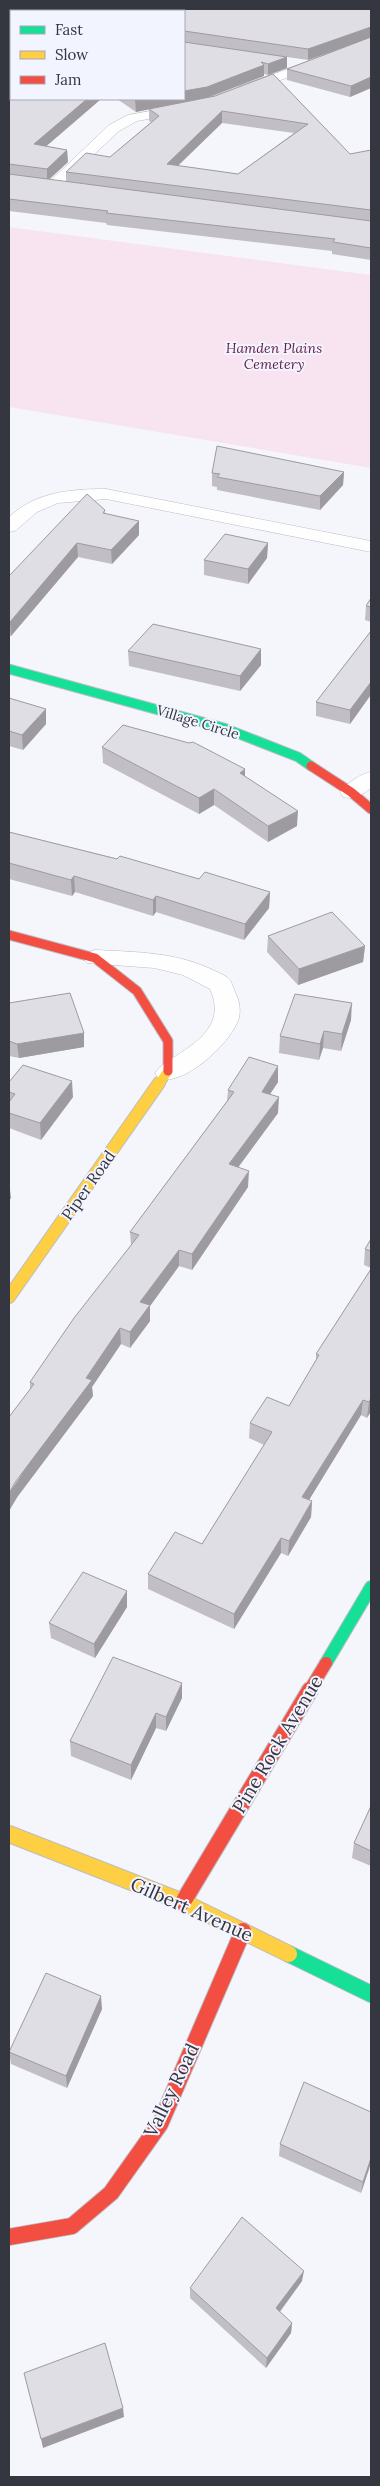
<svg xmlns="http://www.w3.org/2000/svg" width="380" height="2486" font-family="Lora,serif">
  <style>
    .green { fill: #f8e4f1 }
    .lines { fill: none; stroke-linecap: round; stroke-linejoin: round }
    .street-casing { stroke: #bbbdc4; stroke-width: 1 }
    .fast-far2-casing { stroke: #bbbdc4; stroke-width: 11 }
    .fast-far1-casing { stroke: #bbbdc4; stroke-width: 14 }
    .fast-casing { stroke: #bbbdc4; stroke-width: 18 }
    .slow-far2-casing { stroke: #bbbdc4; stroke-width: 11 }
    .slow-far1-casing { stroke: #bbbdc4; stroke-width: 14 }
    .slow-casing { stroke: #bbbdc4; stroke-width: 18 }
    .jam-far2-casing { stroke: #bbbdc4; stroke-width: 11 }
    .jam-far1-casing { stroke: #bbbdc4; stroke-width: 14 }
    .jam-casing { stroke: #bbbdc4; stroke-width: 18 }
    .street { fill: #fefeff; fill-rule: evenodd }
    .fast-far2 { stroke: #16e098; stroke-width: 9 }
    .fast-far1 { stroke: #16e098; stroke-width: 12 }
    .fast { stroke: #16e098; stroke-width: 16 }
    .slow-far2 { stroke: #ffcf43; stroke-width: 9 }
    .slow-far1 { stroke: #ffcf43; stroke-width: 12 }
    .slow { stroke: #ffcf43; stroke-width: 16 }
    .jam-far2 { stroke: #f24e42; stroke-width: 9 }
    .jam-far1 { stroke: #f24e42; stroke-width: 12 }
    .jam { stroke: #f24e42; stroke-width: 16 }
    .wall { fill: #c1bfc5; fill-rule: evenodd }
    .shaded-wall { fill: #9d9ba0 }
    .building { fill: #e0dee5; stroke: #9d9ba0; fill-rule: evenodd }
    .labels { text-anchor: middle; stroke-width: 4; stroke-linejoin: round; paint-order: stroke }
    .far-park-label { font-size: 14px; font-style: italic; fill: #641d48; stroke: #f2f4ff }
    .far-street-label { font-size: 14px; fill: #343640; stroke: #f2f4ff }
    .street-label { font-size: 16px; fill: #343640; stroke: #f2f4ff }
    .near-street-label { font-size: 19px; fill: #343640; stroke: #f2f4ff }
  </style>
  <rect width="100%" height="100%" fill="#f5f6fc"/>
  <polygon class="green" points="9,227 371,275 371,468 9,407"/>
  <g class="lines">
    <g class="street-casing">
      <g id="street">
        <polygon points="371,39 371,46 246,93 242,94 236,90 238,87"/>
        <polygon points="184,105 190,109 188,112 137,121 119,131 56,190 51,191 44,187 109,125 128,115"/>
        <path d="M106,489L371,541V552L106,499L58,503L37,512L15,531L9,532V517C36,492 70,489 106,489Z"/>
        <path d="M371,772V788C362,795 355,800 343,797L340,792C347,783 360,774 371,772Z"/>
        <path d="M95,950C136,952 177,952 215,971C219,973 225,975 228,978C232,981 233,988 235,992C239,1000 241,1008 239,1018C232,1042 185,1086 159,1079L155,1073C160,1065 168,1061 176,1056C202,1039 225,1022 210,989L183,975L154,968L87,963L83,958L87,953Z"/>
      </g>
    </g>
    <g class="fast-far2-casing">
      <polyline id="fast-far2" points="9,669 224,728 298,757 311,766"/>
    </g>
    <g class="fast-far1-casing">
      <polyline id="fast-far1" points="326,1663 371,1587"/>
    </g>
    <g class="fast-casing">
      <polyline id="fast" points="289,1954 371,1994"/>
    </g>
    <g class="slow-far2-casing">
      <polyline id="slow-far2" points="159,1084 168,1071"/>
    </g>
    <g class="slow-far1-casing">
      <polyline id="slow-far1" points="9,1297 159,1083"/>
    </g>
    <g class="slow-casing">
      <polyline id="slow" points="9,1834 183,1902 289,1954"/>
    </g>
    <g class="jam-far2-casing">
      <g id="jam-far2">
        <polyline points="311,766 351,792 371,809"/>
        <polyline points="9,935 95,958 137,991 168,1041 168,1071"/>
      </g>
    </g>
    <g class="jam-far1-casing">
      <polyline id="jam-far1" points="309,1691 326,1663"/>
    </g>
    <g class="jam-casing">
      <g id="jam">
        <polyline points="183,1902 310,1690"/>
        <polyline points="9,2237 72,2226 111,2193 160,2124 243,1931"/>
      </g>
    </g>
    <use href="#street" class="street"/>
    <use href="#fast-far2" class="fast-far2"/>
    <use href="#fast-far1" class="fast-far1"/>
    <use href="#fast" class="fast"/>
    <use href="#slow-far2" class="slow-far2"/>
    <use href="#slow-far1" class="slow-far1"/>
    <use href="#slow" class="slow"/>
    <use href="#jam-far2" class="jam-far2"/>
    <use href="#jam-far1" class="jam-far1"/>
    <use href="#jam" class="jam"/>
  </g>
  <g class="wall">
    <path d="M9,9H371V88L350,97L287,80V69L353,44L308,60L287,57V68L268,75L264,74V76L208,98L215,96L273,74L350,154L371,150V260L332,254V251L107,225L106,223L9,211ZM11,11H184V99H117L136,112L149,109V121L151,122L110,157L66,172V182L49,180L68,162L67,150L46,146L101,99H11ZM222,123L294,133L238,174L178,166Z"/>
    <polygon points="344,472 343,485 320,510 217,490 217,487 212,486 212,473"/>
    <polygon points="105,510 105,514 139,521 139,535 112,564 78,557 11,636 9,636 9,576"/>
    <polygon points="268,543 267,558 248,584 204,575 204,560"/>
    <polygon points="371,598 371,622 365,620 366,606"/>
    <polygon points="371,631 371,696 370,696 350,724 316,716 316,702"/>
    <polygon points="261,649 261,665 240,691 129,666 128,651"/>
    <polygon points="9,698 46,724 23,750 9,746"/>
    <polygon points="102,747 245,776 297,826 268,842 214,805 199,814 103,763"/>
    <polygon points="9,832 199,879 270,892 269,908 244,940 156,912 153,916 75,892 72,896 9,879"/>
    <polygon points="268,936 365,946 363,962 298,985 267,952"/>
    <polygon points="9,1003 84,1033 84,1047 19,1058 9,1056"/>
    <polygon points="351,1020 341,1051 323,1048 319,1060 279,1053 280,1036"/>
    <polygon points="9,1082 73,1097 41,1140 9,1128"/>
    <polygon points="278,1082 270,1094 278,1113 238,1167 248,1187 192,1270 179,1266 150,1306 150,1321 130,1348 121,1344 92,1387 93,1396 18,1496 30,1388 30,1382 131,1245 130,1232 227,1101 228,1090"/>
    <polygon points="371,1239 371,1268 364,1265 365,1249"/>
    <polygon points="371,1269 371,1411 367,1418 361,1415 309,1500 312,1501 311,1517 288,1556 281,1553 234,1629 148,1589 148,1574 202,1544 264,1445 249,1438 250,1423 289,1406 316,1360 316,1354"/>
    <polygon points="127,1607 95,1658 51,1638 49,1623"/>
    <polygon points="182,1698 166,1731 156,1728 131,1780 71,1756 70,1741"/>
    <polygon points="371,1806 371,1866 352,1858 354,1843"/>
    <polygon points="102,2009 67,2088 11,2064 9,2052"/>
    <polygon points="371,2112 371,2163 361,2193 279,2156 280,2144"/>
    <polygon points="302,2281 280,2312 292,2323 291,2333 266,2368 190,2298 190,2288"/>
  </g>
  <g class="shaded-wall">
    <polygon points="9,9 10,9 11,18 9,19"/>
    <polygon points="371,27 371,38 308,60 308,49"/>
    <polygon points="287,57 287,68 268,75 268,64"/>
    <polygon points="264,65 264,76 206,98 136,112 135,100 143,99 184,99 184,91"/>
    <polygon points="371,77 371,88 350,97 351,86"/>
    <polygon points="87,99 101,99 35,156 34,144"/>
    <polygon points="222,111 222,123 167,176 167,164"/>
    <polygon points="67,150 68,162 47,181 47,169"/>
    <polygon points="344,472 343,485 320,510 320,496"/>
    <polygon points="139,521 139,535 112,564 111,550"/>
    <polygon points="77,543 78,557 11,636 10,622"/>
    <polygon points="268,543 267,558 248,584 248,569"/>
    <polygon points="261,649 261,665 240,691 240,676"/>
    <polygon points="371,682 370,696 350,724 350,710"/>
    <polygon points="46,709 46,724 23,750 22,735"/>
    <polygon points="245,769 245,785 240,773"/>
    <polygon points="214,789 214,805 199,814 199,798"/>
    <polygon points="298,811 297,826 268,842 268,826"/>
    <polygon points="74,876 75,892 72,896 71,880"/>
    <polygon points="270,892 269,908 244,940 245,924"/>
    <polygon points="156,896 156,912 153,916 153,900"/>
    <polygon points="365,946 363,962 298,985 299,969"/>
    <polygon points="352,1003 351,1020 341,1051 342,1034"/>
    <polygon points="324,1031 323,1048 319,1060 320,1044"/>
    <polygon points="84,1033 84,1047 19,1058 17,1044"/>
    <polygon points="278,1066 278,1082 261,1108 262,1092"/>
    <polygon points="72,1081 73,1097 41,1140 40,1123"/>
    <polygon points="279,1097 278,1113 229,1180 229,1164"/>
    <polygon points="249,1171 248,1187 192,1270 192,1254"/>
    <polygon points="9,1182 11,1198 9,1201"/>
    <polygon points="179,1250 179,1266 150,1306 150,1321 130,1348 130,1332 140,1302"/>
    <polygon points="120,1328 121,1344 92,1387 93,1396 18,1496 9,1511 9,1493"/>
    <polygon points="371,1398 371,1411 367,1418 369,1402"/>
    <polygon points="363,1400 361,1415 301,1513 302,1497"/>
    <polygon points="312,1501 311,1517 288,1556 289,1541"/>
    <polygon points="281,1538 281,1553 234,1629 234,1614"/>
    <polygon points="127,1591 127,1607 95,1658 94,1644"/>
    <polygon points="182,1683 182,1698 166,1731 166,1717"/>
    <polygon points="156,1713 156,1728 131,1780 131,1765"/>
    <polygon points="101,1996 102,2009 67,2088 66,2076"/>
    <polygon points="371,2158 371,2163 361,2193 363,2182"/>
    <polygon points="304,2271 302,2281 275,2318 276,2308"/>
    <polygon points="292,2323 291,2333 266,2368 267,2358"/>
    <polygon points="123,2408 124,2417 43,2448 41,2439"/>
  </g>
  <g class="building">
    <polygon points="11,9 371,9 371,27 308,49 184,31 184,11 11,12"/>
    <polygon points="9,17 11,17 11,99 87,99 34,144 67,150 47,169 9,164"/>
    <polygon points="371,37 371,77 351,86 287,69"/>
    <polygon points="184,42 287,57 268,64 261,62 264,65 207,87 184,91"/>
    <path d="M273,74L350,154L371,150V210L66,172L86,153L110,157L159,116L149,109L215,96ZM222,111L308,124L238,174L167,164Z"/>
    <polygon points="9,174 371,221 371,248 333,242 335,239 106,213 108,211 9,199"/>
    <polygon points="217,446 344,472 320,496 217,477 220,474 212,473"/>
    <polygon points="87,494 105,510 103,513 139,521 111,550 77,543 10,622 9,622 9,576"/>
    <polygon points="225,534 268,543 248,569 204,560"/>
    <polygon points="371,598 371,607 366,606"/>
    <polygon points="153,624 261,649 240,676 128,651"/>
    <polygon points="371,631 371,682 350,710 316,702"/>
    <polygon points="9,698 46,709 22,735 9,731"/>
    <polygon points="123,725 189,743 193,742 245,769 240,773 298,811 268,826 214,789 199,798 102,747"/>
    <polygon points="9,832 117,859 120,856 199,879 205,872 270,892 245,924 156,896 153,900 74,876 71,880 9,863"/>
    <polygon points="332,912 365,946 299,969 268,936"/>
    <polygon points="70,993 84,1033 17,1044 9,1041 9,1003"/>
    <polygon points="295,994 352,1003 342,1034 324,1031 320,1044 280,1036"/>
    <polygon points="249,1057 278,1066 262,1092 279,1097 229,1164 249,1171 192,1254 179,1250 140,1302 150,1305 130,1332 120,1328 86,1378 92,1380 16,1481 9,1493 9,1417 34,1384 30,1382 74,1318 139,1235 130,1232 234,1092 228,1090"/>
    <polygon points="23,1065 72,1081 40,1123 9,1113 9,1102 15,1094 9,1092 9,1082"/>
    <polygon points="371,1239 371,1251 365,1249"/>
    <polygon points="371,1269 371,1398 369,1402 363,1400 302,1497 312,1501 289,1541 281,1538 234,1614 148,1574 175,1532 202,1544 272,1432 250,1423 267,1397 289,1406 319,1355 316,1354"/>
    <polygon points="83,1572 127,1591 94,1644 49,1623"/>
    <polygon points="113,1657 182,1683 166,1717 156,1713 131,1765 70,1741"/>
    <polygon points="371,1806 371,1851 354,1843"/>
    <polygon points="46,1973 101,1996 66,2076 9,2052"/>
    <polygon points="304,2082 371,2112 371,2158 363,2182 280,2144"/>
    <polygon points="242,2217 304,2271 276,2308 292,2323 267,2358 190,2288"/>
    <polygon points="105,2343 123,2408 41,2439 24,2373"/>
  </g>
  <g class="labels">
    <g class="far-park-label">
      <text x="274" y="353">Hamden Plains<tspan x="274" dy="16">Cemetery</tspan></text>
    </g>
    <g class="far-street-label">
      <text transform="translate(198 722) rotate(17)" y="5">Village Circle</text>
    </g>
    <g class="street-label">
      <text transform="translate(88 1185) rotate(-55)" y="6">Piper Road</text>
    </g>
    <g class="near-street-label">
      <text transform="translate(277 1744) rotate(-59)" y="7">Pine Rock Avenue</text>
      <text transform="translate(192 1909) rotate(24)" y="7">Gilbert Avenue</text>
      <text transform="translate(171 2090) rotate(-64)" y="7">Valley Road</text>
    </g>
  </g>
  <rect width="380" height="2486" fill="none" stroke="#343640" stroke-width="20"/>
  <rect x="10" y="10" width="175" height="90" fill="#f2f4ff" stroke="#a6a8b3"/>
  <rect x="20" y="26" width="25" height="8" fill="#16e098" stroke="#a6a8b3"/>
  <text x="55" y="35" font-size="15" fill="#343640">Fast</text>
  <rect x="20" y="51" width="25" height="8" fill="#ffcf43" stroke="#a6a8b3"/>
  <text x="55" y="60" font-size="15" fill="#343640">Slow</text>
  <rect x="20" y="76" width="25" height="8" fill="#f24e42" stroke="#a6a8b3"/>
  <text x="55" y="85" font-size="15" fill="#343640">Jam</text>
</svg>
